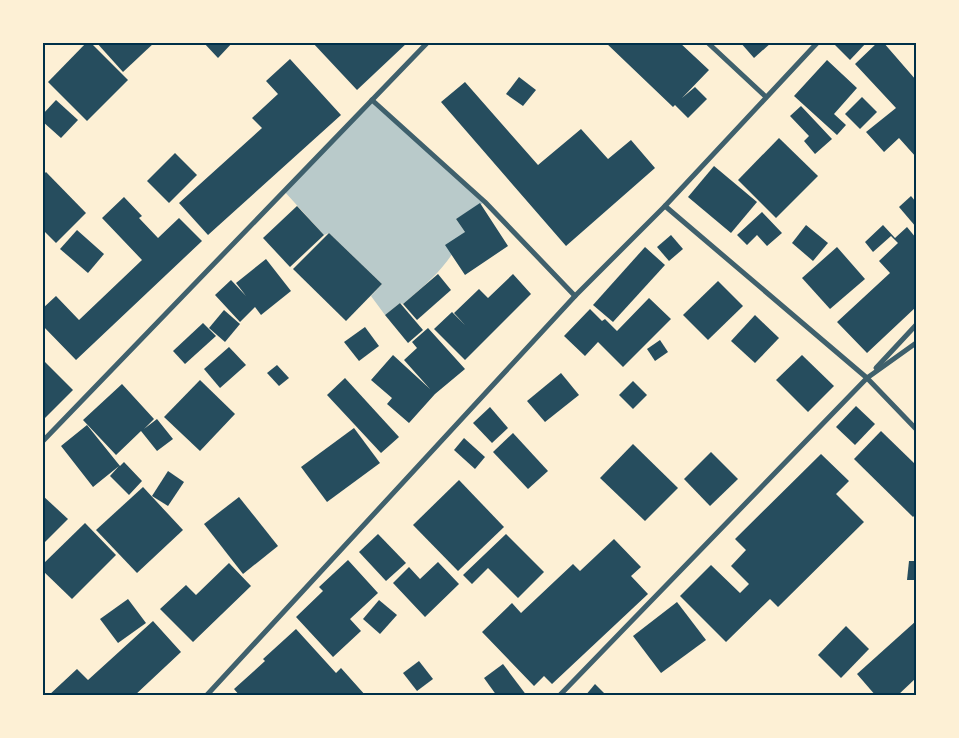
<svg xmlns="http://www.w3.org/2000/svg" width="959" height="738" font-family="Cabin,sans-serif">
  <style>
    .green { fill: #b9caca }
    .building { fill: #264d5e }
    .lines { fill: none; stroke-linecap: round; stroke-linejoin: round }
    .minor { stroke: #3f606c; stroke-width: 5 }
    .neatline { fill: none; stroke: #003049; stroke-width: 2 }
  </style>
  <rect width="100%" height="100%" fill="#fdf0d5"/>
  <path class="green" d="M372,100L485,202L456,219L465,232C448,266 431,280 403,304L400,303L385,315L371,296L382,284L329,233L324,235L284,191Z"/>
  <g class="building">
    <polygon points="87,42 90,42 128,80 87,121 48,82"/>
    <polygon points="96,42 155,42 123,72"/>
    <polygon points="203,42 233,42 218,58"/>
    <polygon points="312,42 408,42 357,90"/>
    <polygon points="605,42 679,42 709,70 682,98 695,87 707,99 688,118 675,105 673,107"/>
    <polygon points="740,42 772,42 754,58"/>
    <polygon points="837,42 867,42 850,60 835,45"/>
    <polygon points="878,42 883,42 916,80 916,157 899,138 884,152 866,132 896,108 855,64"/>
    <polygon points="290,59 341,115 208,235 179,203 262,128 252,118 278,94 266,81"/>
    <polygon points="827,60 857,88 834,114 846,125 837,135 794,96"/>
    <polygon points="519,77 536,90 523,106 506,94"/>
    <polygon points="465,82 538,165 581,129 608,159 631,140 655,168 566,246 441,102"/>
    <polygon points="862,97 877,112 860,129 845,114"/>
    <polygon points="56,100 78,120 61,138 42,121 42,115"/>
    <polygon points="801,106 832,139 815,154 804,141 809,136 790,116"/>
    <polygon points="779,138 818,176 776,218 738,180"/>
    <polygon points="175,153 197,175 169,203 147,181"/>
    <polygon points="714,166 757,202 731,233 688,197"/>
    <polygon points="46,172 86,213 56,243 42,229 42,176"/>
    <polygon points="911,196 916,202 916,227 899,207"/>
    <polygon points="124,197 142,216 139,218 158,238 179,218 202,241 76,360 42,325 42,309 56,296 79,320 142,260 102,218"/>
    <polygon points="480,203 508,246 465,275 445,245 465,232 456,219"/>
    <polygon points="297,206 324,235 290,267 263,238"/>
    <polygon points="762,212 782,233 767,246 757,235 747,245 737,235"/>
    <polygon points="806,225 828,243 813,261 792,243"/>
    <polygon points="883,225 895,238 907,227 916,238 916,307 867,353 837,322 890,273 879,261 898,243 891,236 873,252 865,242"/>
    <polygon points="77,230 104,254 88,273 60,249"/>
    <polygon points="329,233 382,284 346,321 293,269"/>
    <polygon points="671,235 683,249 669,261 657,247"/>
    <polygon points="645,247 665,265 613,322 593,305"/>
    <polygon points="837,247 865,279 830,309 802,278"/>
    <polygon points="266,259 291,291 261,315 255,307 240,322 215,295 231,280 246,296 236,283"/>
    <polygon points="438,274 451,290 417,320 403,304"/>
    <polygon points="513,274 531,294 465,360 434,329 452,312 465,325 454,313 479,289 488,298"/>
    <polygon points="718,281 743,306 708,340 683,315"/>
    <polygon points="649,298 671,319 623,367 598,342 585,356 564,336 590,309 602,321 605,319 617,331"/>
    <polygon points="400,303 423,330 408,343 385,315"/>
    <polygon points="224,310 240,324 225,342 209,328"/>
    <polygon points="755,315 779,338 755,363 731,341"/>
    <polygon points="203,323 216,336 185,364 173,351"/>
    <polygon points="365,327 379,346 359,361 344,342"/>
    <polygon points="428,328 465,369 435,394 409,423 387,404 392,398 371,380 393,355 430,389 404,360 417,348 412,342"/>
    <polygon points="660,340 668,352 655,361 647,349"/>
    <polygon points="229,347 246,365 220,388 204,369"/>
    <polygon points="802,355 834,386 808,412 776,380"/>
    <polygon points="42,359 73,390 42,421"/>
    <polygon points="277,365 289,378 279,386 267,373"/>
    <polygon points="561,373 579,395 545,422 527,401"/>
    <polygon points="345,378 399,437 381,453 327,395"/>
    <polygon points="200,380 235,414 200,451 164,417"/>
    <polygon points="633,381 647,395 633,409 619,395"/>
    <polygon points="122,384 154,419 144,429 157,419 173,439 157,451 141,431 116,455 83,420"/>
    <polygon points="856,406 875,424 855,445 836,427"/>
    <polygon points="490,407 508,428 492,443 473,423"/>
    <polygon points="87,425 120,466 124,462 142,481 129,495 110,476 119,466 93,487 61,446"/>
    <polygon points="354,428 380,463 327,502 301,467"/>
    <polygon points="881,431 916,465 916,514 913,517 854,459"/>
    <polygon points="513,433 548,471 528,489 493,452"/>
    <polygon points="464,438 485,457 475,469 454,450"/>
    <polygon points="633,444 678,488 645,521 600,478"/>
    <polygon points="711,452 738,479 710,506 684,479"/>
    <polygon points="821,454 849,481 836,494 864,522 778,607 770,599 726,642 680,596 711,565 740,593 749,584 731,566 746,550 735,539"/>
    <polygon points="168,471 184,482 168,506 152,496"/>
    <polygon points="459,480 504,527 458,571 413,525"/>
    <polygon points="143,487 183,530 137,573 96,530"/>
    <polygon points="42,495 68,519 42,545"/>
    <polygon points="239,497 278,546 243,574 204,524"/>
    <polygon points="85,523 116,555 72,599 42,570 42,565"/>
    <polygon points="378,534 406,563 386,581 359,552"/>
    <polygon points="506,534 544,572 518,598 488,568 472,584 463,575"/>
    <polygon points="614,539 641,567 631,576 648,594 552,684 544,676 534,686 482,632 512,603 521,613 573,564 580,571"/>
    <polygon points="348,560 378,593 350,619 361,631 333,657 296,617 323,591 319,587"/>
    <polygon points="909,561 916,561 916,580 907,580"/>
    <polygon points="438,562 459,584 425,617 393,583 409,567 420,579"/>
    <polygon points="229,563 251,586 193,642 160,609 186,585 196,595"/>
    <polygon points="128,599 146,623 118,643 100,619"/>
    <polygon points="379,600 397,615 380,634 363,619"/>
    <polygon points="677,602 706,640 661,673 633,636"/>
    <polygon points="153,621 181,652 134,696 48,696 77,669 88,680"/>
    <polygon points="916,621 916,678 897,696 876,696 857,674"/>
    <polygon points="846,626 869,649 841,678 818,655"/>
    <polygon points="296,629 336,673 341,668 366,696 240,696 234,689 265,661 263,659"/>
    <polygon points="419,661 433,679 417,691 403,673"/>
    <polygon points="503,664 527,696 497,696 484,678"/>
    <polygon points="595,684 607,696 585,696"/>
  </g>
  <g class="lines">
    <g class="minor">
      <polyline points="707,42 766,97"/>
      <polyline points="372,100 485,202 575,296"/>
      <polyline points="665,206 867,378 916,429"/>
      <polyline points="876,368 916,325"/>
      <polyline points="42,442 428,42"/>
      <polyline points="206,696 575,296 665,206 818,42"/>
      <polyline points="559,696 867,378 916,343"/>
    </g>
  </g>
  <rect width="959" height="738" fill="none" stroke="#fdf0d5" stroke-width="88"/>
  <rect x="44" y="44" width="871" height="650" class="neatline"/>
</svg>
